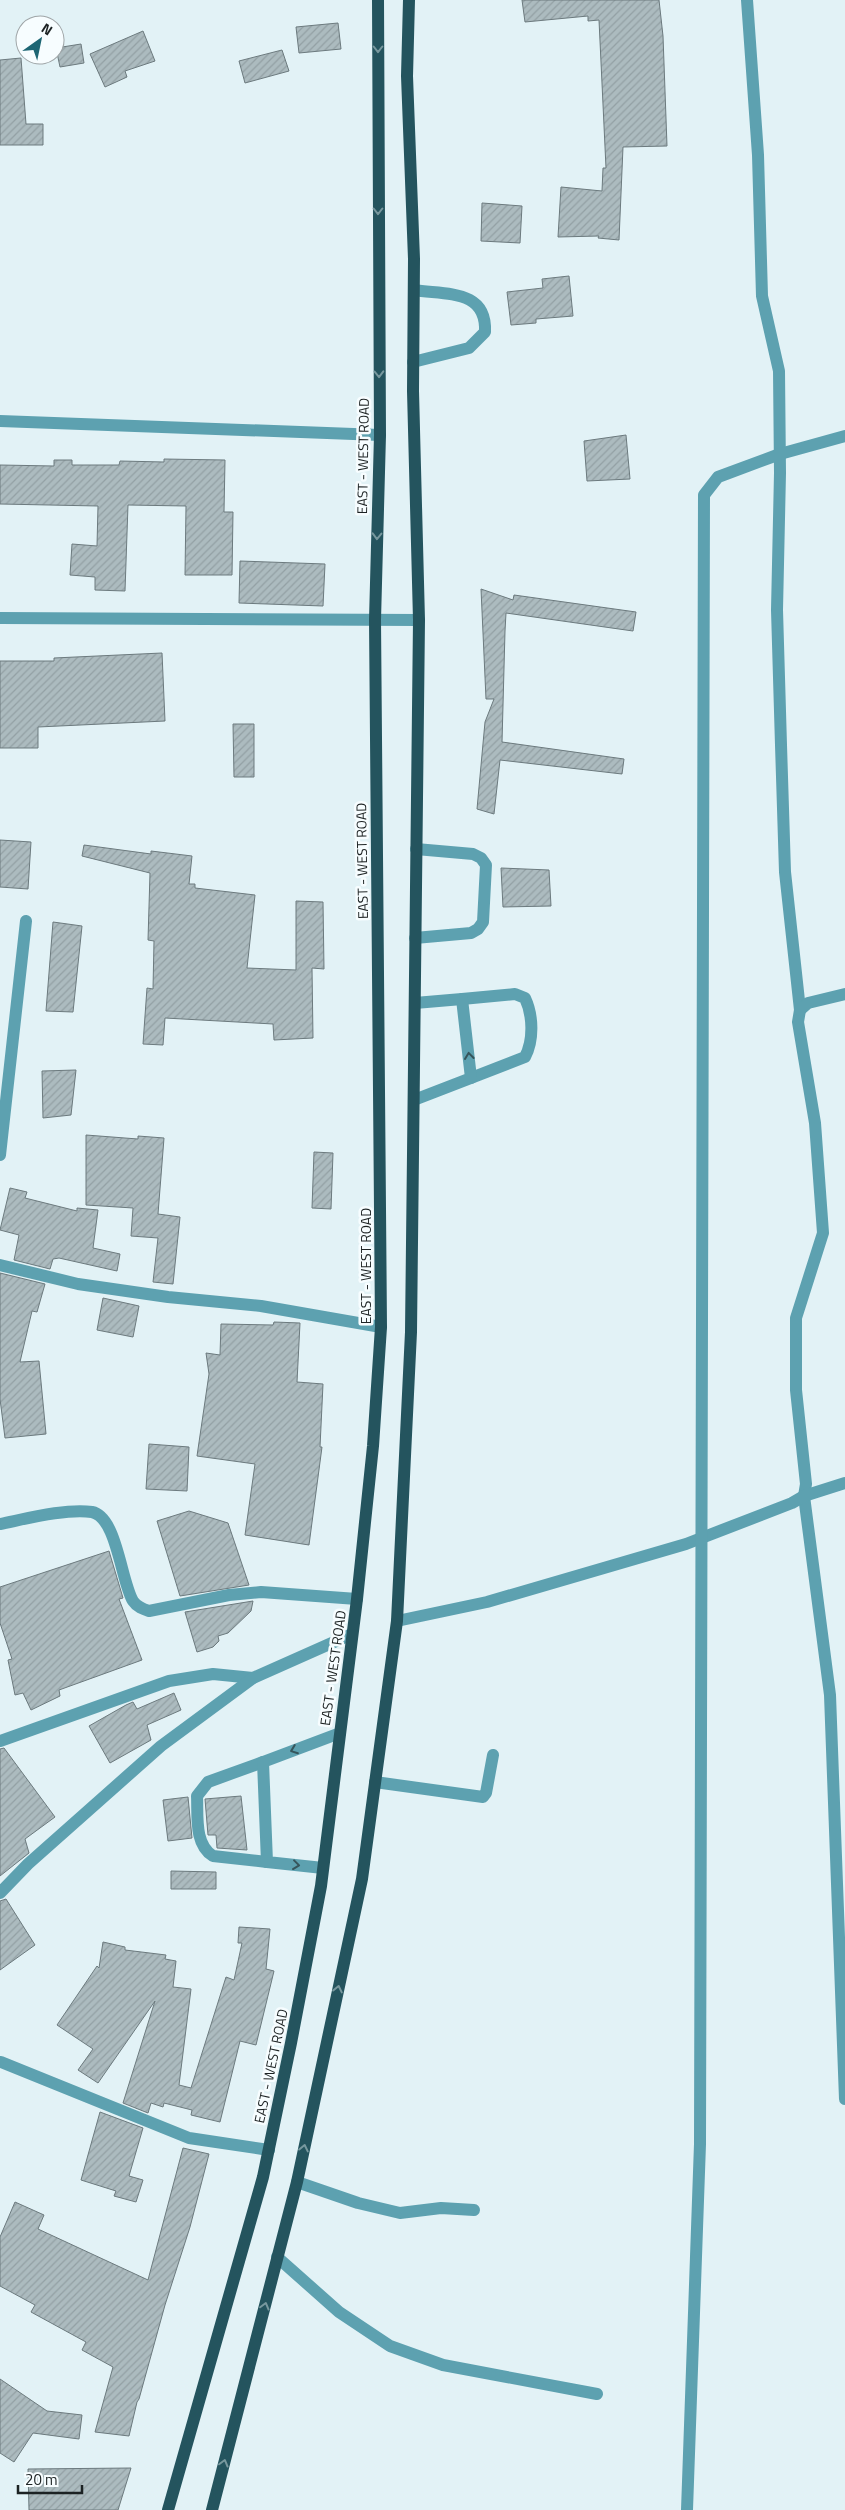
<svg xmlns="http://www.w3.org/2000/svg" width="845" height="2510" font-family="'Titillium Web',sans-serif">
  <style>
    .building { fill: url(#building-hatch); stroke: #6c7a7e }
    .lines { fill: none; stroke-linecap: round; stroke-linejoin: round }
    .minor { stroke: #5da1b0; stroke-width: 12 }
    .major { stroke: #24545e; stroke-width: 12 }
    .oneway { stroke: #78989e }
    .oneway2 { stroke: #36555b }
    .labels { text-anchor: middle; stroke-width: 5; stroke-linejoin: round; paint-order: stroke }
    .street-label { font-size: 14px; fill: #1c2223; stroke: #f7fdff }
  </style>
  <defs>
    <pattern id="building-hatch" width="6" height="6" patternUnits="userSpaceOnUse" patternTransform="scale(1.25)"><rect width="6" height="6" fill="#acbbbf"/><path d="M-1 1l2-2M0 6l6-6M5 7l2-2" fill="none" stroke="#93a0a4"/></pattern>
  </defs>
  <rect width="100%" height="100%" fill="#e2f2f6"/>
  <g class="building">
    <polygon points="522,0 659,0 663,36 667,146 623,147 619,240 598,238 599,236 558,237 561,187 602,191 603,168 606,168 599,20 588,21 588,16 525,22"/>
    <polygon points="338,23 341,49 299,53 296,27"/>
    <polygon points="143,31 155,61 125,71 127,77 105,87 90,54"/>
    <polygon points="81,44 84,63 60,67 56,48"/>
    <polygon points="282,50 289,71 245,83 239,61"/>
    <polygon points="21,58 26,124 43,124 43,145 0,145 0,60"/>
    <polygon points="482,203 522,206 520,243 481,241"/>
    <polygon points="569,276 573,316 536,319 536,323 511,325 507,292 543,288 542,279"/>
    <polygon points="626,435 630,479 587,481 584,441"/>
    <polygon points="164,459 225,460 224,512 233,512 232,575 185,575 186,506 128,505 125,591 95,590 95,577 70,575 72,544 97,546 98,506 0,504 0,465 54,466 54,460 72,460 72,465 119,465 120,461 164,462"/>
    <polygon points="240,561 325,564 323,606 239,603"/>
    <polygon points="481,589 513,600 514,595 636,612 633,631 506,613 505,631 502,742 624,759 622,774 500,760 494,814 477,809 485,722 494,699 486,699"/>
    <polygon points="162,653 165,721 38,727 38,748 0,748 0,661 54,661 54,658"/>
    <polygon points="233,724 254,724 254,777 234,777"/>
    <polygon points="0,840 31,842 28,889 0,887"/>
    <polygon points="84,845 151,854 151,851 192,856 189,884 195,884 195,888 255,895 247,968 296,970 296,901 323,902 324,969 312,968 313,1038 274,1040 273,1024 165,1018 163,1045 143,1044 147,988 153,989 154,941 148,940 150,873 82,856"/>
    <polygon points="501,868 549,870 551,906 503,907"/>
    <polygon points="53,922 82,926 73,1012 46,1011"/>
    <polygon points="76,1070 71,1115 43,1118 42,1071"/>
    <polygon points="86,1135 138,1139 138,1136 164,1138 158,1214 180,1217 173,1284 153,1282 158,1238 131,1236 133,1208 86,1205"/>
    <polygon points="314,1152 333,1153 331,1209 312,1208"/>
    <polygon points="10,1188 27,1192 25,1198 77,1211 77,1208 98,1210 93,1248 120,1254 117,1271 59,1258 53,1259 50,1269 14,1260 19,1235 0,1230"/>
    <polygon points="0,1273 45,1284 37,1312 32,1311 20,1362 39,1361 46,1434 5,1438 0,1399"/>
    <polygon points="103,1298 139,1306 133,1337 97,1330"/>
    <polygon points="274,1322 300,1323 297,1382 323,1384 320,1447 322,1447 309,1545 245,1535 255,1464 197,1456 209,1374 206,1353 220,1355 221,1324 273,1325"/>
    <polygon points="149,1444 189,1447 187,1491 146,1489"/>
    <polygon points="189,1511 228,1523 249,1585 180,1596 157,1521"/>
    <polygon points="109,1551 123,1598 119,1599 142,1660 59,1690 60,1696 31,1710 23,1693 15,1695 8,1660 12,1659 0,1623 0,1587"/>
    <polygon points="253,1601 251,1611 228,1633 218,1636 219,1641 213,1647 197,1652 185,1612"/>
    <polygon points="174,1693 181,1710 147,1725 151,1740 110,1763 89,1726 126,1705 133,1702 137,1709"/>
    <polygon points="4,1748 55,1817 25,1839 29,1853 0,1876 0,1749"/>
    <polygon points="241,1796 247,1850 217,1848 216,1835 208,1835 205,1799"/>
    <polygon points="188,1797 192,1838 168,1841 163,1800"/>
    <polygon points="171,1871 216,1872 216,1889 171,1889"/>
    <polygon points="6,1899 35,1945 0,1970 0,1901"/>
    <polygon points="239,1927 270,1929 266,1969 274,1971 256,2045 240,2041 220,2122 191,2115 192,2110 164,2103 163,2107 151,2103 148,2113 123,2103 155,2001 98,2083 78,2070 93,2049 57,2025 97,1966 99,1968 103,1942 125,1947 125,1950 166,1955 165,1959 176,1961 173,1987 191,1989 179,2085 191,2088 226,1977 234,1980 242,1943 238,1943"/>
    <polygon points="100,2112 143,2128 129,2176 143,2180 136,2202 114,2196 116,2191 81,2180"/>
    <polygon points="183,2148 209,2154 190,2227 165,2305 139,2399 137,2402 129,2436 95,2432 113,2367 82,2350 86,2342 31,2312 35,2305 0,2286 0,2237 15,2202 44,2215 38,2229 148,2280"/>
    <polygon points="0,2379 47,2411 82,2415 79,2439 33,2433 14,2462 0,2453"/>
    <polygon points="131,2468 118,2510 29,2510 28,2469"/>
  </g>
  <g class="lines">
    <g class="minor">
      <polyline points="747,0 758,155 762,296 779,371 780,473 777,610 781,745 785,872 800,1010 798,1022 815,1123 823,1233 796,1318 796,1390 806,1484 804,1496 830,1695 845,2099"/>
      <path d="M413,362L469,348L485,332C487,289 446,295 414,290"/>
      <polyline points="0,421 380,435"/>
      <polyline points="0,618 419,620"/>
      <polyline points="415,938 471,933 478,929 483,922 486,865 481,858 473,854 416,849"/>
      <path d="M462,999L515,994L525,998C533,1015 534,1040 525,1057L471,1078"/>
      <polyline points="800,1010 808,1003 845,994"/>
      <polyline points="414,1100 471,1078 462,999 415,1003"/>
      <polyline points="0,1155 26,921"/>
      <polyline points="0,1265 78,1284 168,1297 261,1306 381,1327"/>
      <path d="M0,1524C25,1519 67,1508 92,1512C117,1517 121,1581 133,1601C137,1607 143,1609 149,1611L229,1595L261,1592L357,1599"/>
      <polyline points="397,1621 487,1602 686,1544 792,1503 804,1496 845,1483"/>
      <polyline points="0,1741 169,1681 213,1674 253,1678"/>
      <path d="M263,1762L208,1782L197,1796C198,1816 194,1844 213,1856L267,1862"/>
      <polyline points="375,1782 483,1797 486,1793 493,1755"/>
      <polyline points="323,1868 267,1862 263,1762 340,1733"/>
      <polyline points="0,1893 28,1864 161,1746 253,1678 352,1634"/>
      <polyline points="1,2062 189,2138 269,2150"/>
      <polyline points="297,2182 358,2203 400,2213 441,2208 474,2210"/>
      <polyline points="277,2257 339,2312 390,2346 443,2365 597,2394"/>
      <polyline points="687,2510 700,2144 704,495 718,477 780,454 845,436"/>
    </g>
    <g class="major">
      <polyline points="168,2510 263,2177 291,2043 321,1886 357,1599 373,1446 381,1327 375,620 380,435 378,0"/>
      <polyline points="212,2510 297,2182 362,1879 397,1621 411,1332 419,620 413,391 414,259 407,76 409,0"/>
    </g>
  </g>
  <defs><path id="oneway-chevron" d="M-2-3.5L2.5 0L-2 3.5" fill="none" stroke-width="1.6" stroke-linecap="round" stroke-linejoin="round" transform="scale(1.25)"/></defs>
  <g class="oneway">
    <use href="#oneway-chevron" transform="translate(378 49) rotate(90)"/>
    <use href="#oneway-chevron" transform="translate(378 211) rotate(90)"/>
    <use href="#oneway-chevron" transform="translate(379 374) rotate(89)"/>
    <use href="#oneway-chevron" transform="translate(377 536) rotate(91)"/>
    <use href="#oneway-chevron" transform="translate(338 1989) rotate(-78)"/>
    <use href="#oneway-chevron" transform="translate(304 2148) rotate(-78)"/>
    <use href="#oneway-chevron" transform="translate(265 2306) rotate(-75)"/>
    <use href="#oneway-chevron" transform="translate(224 2463) rotate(-75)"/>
  </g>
  <g class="oneway2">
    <use href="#oneway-chevron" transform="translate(469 1056) rotate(-97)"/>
    <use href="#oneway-chevron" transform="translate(294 1750) rotate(159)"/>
    <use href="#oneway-chevron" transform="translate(296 1865) rotate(7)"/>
  </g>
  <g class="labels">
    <g class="street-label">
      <text transform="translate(363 456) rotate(-89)" y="5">EAST - WEST ROAD</text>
      <text transform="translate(362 861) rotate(-91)" y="5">EAST - WEST ROAD</text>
      <text transform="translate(366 1266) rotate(-90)" y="5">EAST - WEST ROAD</text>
      <text transform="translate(333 1668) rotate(-82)" y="5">EAST - WEST ROAD</text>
      <text transform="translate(271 2066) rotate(-78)" y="5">EAST - WEST ROAD</text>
    </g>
  </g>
  <g transform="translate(40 40) rotate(33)"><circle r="24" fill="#f7fdff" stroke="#9fa5a7"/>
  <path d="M0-4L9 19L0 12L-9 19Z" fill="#1d6674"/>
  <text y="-8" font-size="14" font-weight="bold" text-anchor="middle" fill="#1c2223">N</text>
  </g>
  <path d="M18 2485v8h64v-8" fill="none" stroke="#1c2223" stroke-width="2.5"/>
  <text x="25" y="2485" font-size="15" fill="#1c2223" stroke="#f7fdff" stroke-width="4" paint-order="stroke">20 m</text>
</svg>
